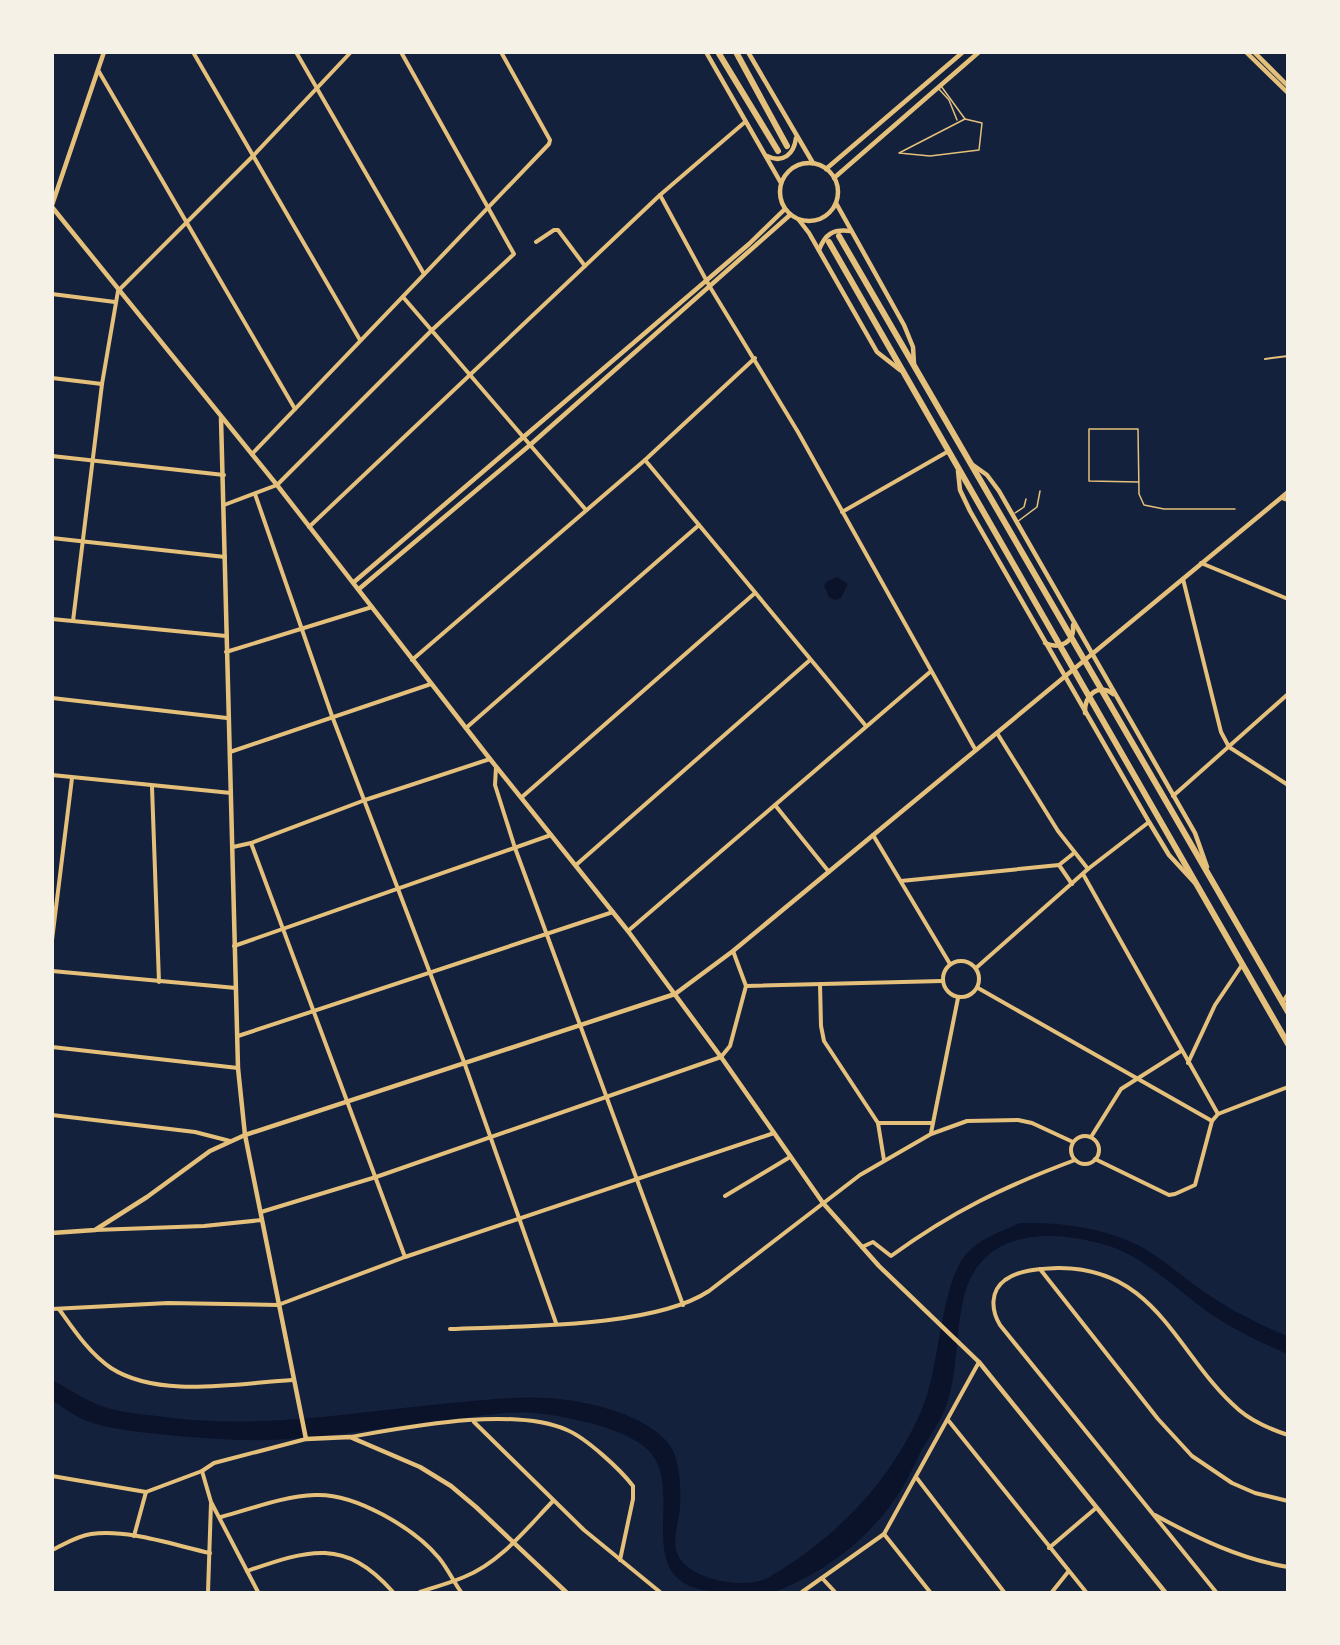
<svg xmlns="http://www.w3.org/2000/svg" width="1340" height="1645" font-family="Roboto,sans-serif">
  <style>
    .water { fill: #0b132b }
    .lines { fill: none; stroke-linecap: round; stroke-linejoin: round }
    .service { stroke: #e5c07b; stroke-width: 1.5 }
    .pedestrian { stroke: #e5c07b; stroke-width: 2 }
    .minor { stroke: #e5c07b; stroke-width: 4 }
    .tertiary { stroke: #e5c07b; stroke-width: 4.5 }
    .trunk { stroke: #e5c07b; stroke-width: 6 }
  </style>
  <rect width="100%" height="100%" fill="#14213d"/>
  <g class="water">
    <polygon points="837,577 848,584 841,598 835,600 829,597 824,586 826,582"/>
    <path d="M1020,1223C1059,1222 1100,1227 1136,1244C1160,1256 1181,1276 1203,1291C1229,1309 1258,1324 1288,1336L1287,1354C1260,1342 1234,1330 1209,1313C1177,1290 1147,1259 1109,1246C1047,1227 975,1229 962,1306C955,1340 958,1376 945,1409C939,1424 929,1437 921,1451C915,1463 910,1475 903,1487C875,1533 832,1568 782,1589C766,1596 743,1592 726,1592C621,1592 689,1493 649,1451C628,1429 573,1418 544,1414C513,1409 478,1417 447,1420C389,1426 330,1438 271,1440C236,1441 201,1438 167,1435C140,1432 112,1430 87,1421C74,1416 64,1408 53,1401L52,1380C71,1390 91,1404 111,1409C126,1413 141,1414 157,1416C258,1431 350,1412 451,1403C493,1399 533,1394 575,1401C607,1407 648,1418 669,1444C681,1460 681,1489 680,1508C679,1522 672,1540 677,1553C688,1581 748,1591 771,1576C838,1536 891,1481 922,1409C940,1367 940,1289 964,1257C977,1239 1000,1232 1020,1223Z"/>
  </g>
  <g class="lines">
    <g class="service">
      <polyline points="941,86 965,119"/>
      <polyline points="938,88 949,100 957,120"/>
      <polygon points="965,119 982,123 979,150 930,156 899,153"/>
      <polyline points="1139,482 1089,481 1089,429 1138,429 1139,494 1144,505 1164,509 1235,509"/>
      <polyline points="1015,513 1024,507 1026,499"/>
      <polyline points="1017,522 1037,507 1040,491"/>
    </g>
    <polyline class="pedestrian" points="1265,359 1288,356"/>
    <g class="minor">
      <polyline points="193,52 360,340"/>
      <polyline points="296,52 424,274"/>
      <polyline points="98,70 295,409"/>
      <polyline points="660,195 710,287 798,432 975,749"/>
      <polyline points="536,242 554,230 558,230 585,266"/>
      <polyline points="52,294 115,302"/>
      <polyline points="403,297 586,510"/>
      <polyline points="52,378 102,384"/>
      <polyline points="252,454 549,144 550,140 501,52"/>
      <polyline points="52,456 224,475"/>
      <polyline points="645,460 866,726"/>
      <polyline points="255,494 332,716 464,1062 556,1323"/>
      <polyline points="1282,498 1288,500"/>
      <polyline points="224,505 277,485 432,330 514,254 401,52"/>
      <polyline points="842,512 947,452"/>
      <polyline points="309,527 660,195 745,122"/>
      <polyline points="52,538 225,557"/>
      <polyline points="1201,563 1288,599"/>
      <polyline points="1183,579 1221,732 1229,747 1288,785"/>
      <polyline points="52,619 226,636"/>
      <polyline points="73,621 102,384 118,291 253,156 351,52"/>
      <polyline points="226,652 372,607"/>
      <polyline points="412,660 645,460 755,358"/>
      <polyline points="52,698 227,718"/>
      <polyline points="466,728 699,525"/>
      <polyline points="997,733 1058,831 1088,869"/>
      <polyline points="230,752 431,684"/>
      <polyline points="496,767 495,785 515,848 683,1305"/>
      <polyline points="52,775 231,793"/>
      <polyline points="152,787 159,982"/>
      <polyline points="1173,796 1288,694"/>
      <polyline points="522,797 755,593"/>
      <polyline points="775,805 829,872"/>
      <polyline points="873,835 950,964"/>
      <polyline points="251,843 405,1257"/>
      <polyline points="233,847 251,843 365,800 490,759"/>
      <polyline points="576,865 810,660"/>
      <polyline points="1059,865 1074,853"/>
      <polyline points="1083,874 1218,1114"/>
      <polyline points="901,881 1059,865 1072,884"/>
      <polyline points="628,931 930,672"/>
      <polyline points="52,940 72,778"/>
      <polyline points="234,946 551,835"/>
      <polyline points="733,951 746,986"/>
      <circle cx="961" cy="979" r="18"/>
      <polyline points="976,968 1088,869 1149,822"/>
      <polyline points="52,971 236,988"/>
      <polyline points="820,984 821,1026 824,1041 878,1123 884,1160"/>
      <polyline points="746,986 942,981"/>
      <polyline points="978,988 1212,1121"/>
      <polyline points="1282,1003 1288,994"/>
      <polyline points="238,1036 613,912"/>
      <polyline points="52,1047 238,1068"/>
      <polyline points="1188,1063 1215,1005 1242,965"/>
      <polyline points="52,1115 195,1132 230,1141"/>
      <polyline points="878,1123 933,1123"/>
      <polyline points="931,1133 958,998"/>
      <circle cx="1085" cy="1150" r="14"/>
      <polyline points="1091,1137 1121,1089 1181,1051"/>
      <polyline points="1095,1159 1169,1195 1175,1194 1195,1185 1212,1121 1218,1114 1288,1087"/>
      <polyline points="725,1196 790,1157"/>
      <polyline points="261,1212 376,1177 721,1057 730,1046 746,986"/>
      <polyline points="95,1230 204,1226 262,1220"/>
      <path d="M862,1247L873,1242L891,1256C953,1211 1003,1187 1075,1160"/>
      <polyline points="1040,1269 1158,1419 1192,1456 1232,1483 1255,1493 1288,1501"/>
      <polyline points="52,1309 168,1303 278,1305 405,1257 774,1133"/>
      <path d="M59,1309C74,1330 89,1353 111,1368C159,1399 238,1383 292,1380"/>
      <path d="M450,1329C519,1326 653,1328 709,1291L860,1175L931,1134L967,1121L1018,1120L1032,1123L1073,1142"/>
      <polyline points="948,1420 1086,1592"/>
      <polyline points="474,1422 584,1530 660,1592"/>
      <path d="M350,1437C408,1427 512,1406 567,1430C586,1438 620,1469 633,1486V1499L620,1560"/>
      <polyline points="202,1471 211,1502 258,1592"/>
      <polyline points="52,1476 146,1492 202,1471 214,1463 306,1439"/>
      <polyline points="916,1477 1004,1592"/>
      <path d="M1155,1515C1197,1538 1240,1559 1288,1567"/>
      <path d="M221,1517C251,1509 284,1496 315,1495C355,1493 414,1528 439,1558C448,1569 453,1581 461,1592"/>
      <polyline points="884,1534 930,1592"/>
      <polyline points="134,1536 146,1492"/>
      <polyline points="1049,1548 1096,1508"/>
      <path d="M52,1550C65,1544 77,1536 91,1534C129,1529 173,1545 210,1553"/>
      <path d="M247,1571C308,1550 345,1537 393,1592"/>
      <polyline points="822,1578 835,1592"/>
      <polyline points="208,1592 211,1503"/>
      <path d="M420,1592C435,1587 450,1583 464,1577C500,1563 527,1528 553,1501"/>
      <polyline points="802,1592 884,1534 979,1362"/>
      <polyline points="1052,1592 1068,1572"/>
      <path d="M1216,1592L1000,1325C991,1310 990,1291 1005,1280C1021,1269 1040,1269 1058,1268C1158,1267 1177,1357 1239,1410C1253,1422 1270,1429 1288,1435"/>
    </g>
    <g class="tertiary">
      <polyline points="706,52 781,183"/>
      <polyline points="748,52 813,163"/>
      <polyline points="1246,52 1288,93"/>
      <polyline points="1254,52 1288,86"/>
      <path d="M767,156C783,164 794,154 796,138"/>
      <circle cx="809" cy="192" r="29"/>
      <polyline points="826,169 963,52"/>
      <polyline points="834,178 979,52"/>
      <polyline points="836,203 904,325 913,347 914,364"/>
      <polyline points="52,205 104,52"/>
      <polyline points="52,207 277,485 490,759 628,931 721,1057 823,1203 879,1266 979,1362 1165,1592"/>
      <polyline points="799,220 809,233 877,352 900,370"/>
      <path d="M819,250C825,234 833,229 850,231"/>
      <polyline points="221,418 238,1068 245,1135 306,1439 350,1437 420,1467 451,1486 476,1507 566,1592"/>
      <polyline points="973,465 987,475 999,491 1195,833 1207,867"/>
      <polyline points="958,471 960,490 970,511 1149,822 1169,855 1194,882"/>
      <polyline points="354,582 749,244 785,209"/>
      <polyline points="359,589 530,445 790,215"/>
      <path d="M1045,643C1060,650 1075,642 1073,625"/>
      <path d="M1085,713C1084,696 1098,682 1113,694"/>
      <polyline points="52,1233 95,1230 147,1197 210,1151 245,1135 675,994 733,951 1288,492"/>
    </g>
    <g class="trunk">
      <polyline points="718,52 778,151"/>
      <polyline points="736,52 787,146"/>
      <polyline points="839,236 1288,1012"/>
      <polyline points="829,242 1288,1044"/>
    </g>
  </g>
  <rect width="1340" height="1645" fill="none" stroke="#f6f1e7" stroke-width="108"/>
</svg>
